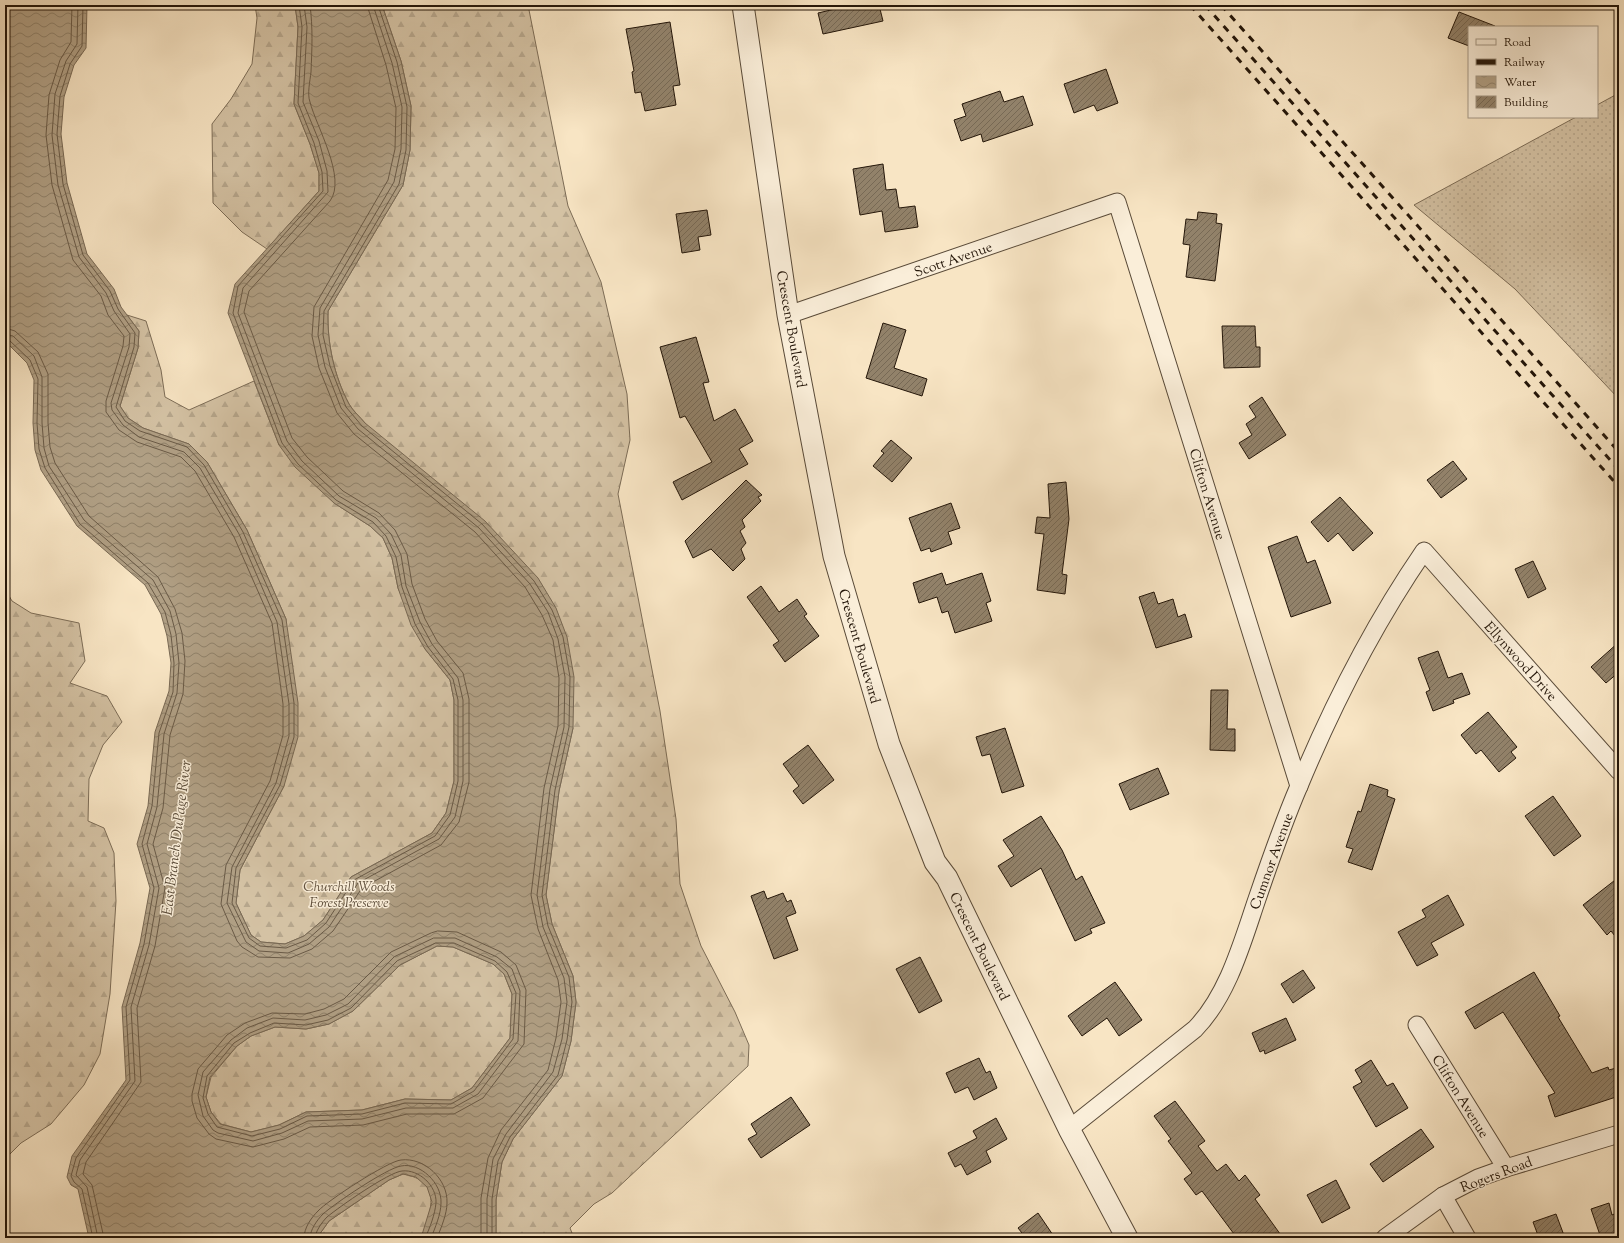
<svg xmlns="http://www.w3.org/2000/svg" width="1624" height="1243" font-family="'Sorts Mill Goudy',serif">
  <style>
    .grass { fill: url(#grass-dots); stroke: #7c6c56 }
    .forest { fill: url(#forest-firs); stroke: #7c6c56 }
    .water { fill: url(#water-waves); stroke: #786853; fill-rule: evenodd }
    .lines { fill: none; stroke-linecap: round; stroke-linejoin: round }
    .shore { stroke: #6a5a46; stroke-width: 1 }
    .building { fill: url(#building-hatch); stroke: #241609 }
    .minor-casing { stroke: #594a38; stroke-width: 19 }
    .tertiary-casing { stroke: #594a38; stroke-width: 23 }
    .minor { stroke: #faeed9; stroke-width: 17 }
    .tertiary { stroke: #faeed9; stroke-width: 21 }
    .rail { stroke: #241609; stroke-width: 3; stroke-dasharray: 7 7; stroke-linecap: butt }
    .labels { text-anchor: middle; stroke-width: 3; stroke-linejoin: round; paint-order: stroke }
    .street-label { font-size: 14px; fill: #241609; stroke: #faeed9 }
    .park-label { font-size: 14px; font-style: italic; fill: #62523f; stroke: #faeed9 }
    .water-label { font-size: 15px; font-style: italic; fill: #5c4d3a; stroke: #faeed9 }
  </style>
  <defs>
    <pattern id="grass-dots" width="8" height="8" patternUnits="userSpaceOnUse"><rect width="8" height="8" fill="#d4c2a4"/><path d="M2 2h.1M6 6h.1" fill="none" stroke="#b6a68c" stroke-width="1.8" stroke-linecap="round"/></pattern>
    <pattern id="forest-firs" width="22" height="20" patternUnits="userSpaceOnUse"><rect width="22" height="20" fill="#d4c2a4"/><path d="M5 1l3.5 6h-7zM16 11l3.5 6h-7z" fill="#b6a68c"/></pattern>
    <pattern id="water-waves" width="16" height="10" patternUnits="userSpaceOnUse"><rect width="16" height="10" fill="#b09f84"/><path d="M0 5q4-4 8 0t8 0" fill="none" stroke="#8f816a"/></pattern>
    <pattern id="building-hatch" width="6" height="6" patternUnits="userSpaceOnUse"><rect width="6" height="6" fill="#92826a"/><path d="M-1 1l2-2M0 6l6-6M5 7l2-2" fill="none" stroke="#776955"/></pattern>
  </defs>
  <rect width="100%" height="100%" fill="#f8e5c4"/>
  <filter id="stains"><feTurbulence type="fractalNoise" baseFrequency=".005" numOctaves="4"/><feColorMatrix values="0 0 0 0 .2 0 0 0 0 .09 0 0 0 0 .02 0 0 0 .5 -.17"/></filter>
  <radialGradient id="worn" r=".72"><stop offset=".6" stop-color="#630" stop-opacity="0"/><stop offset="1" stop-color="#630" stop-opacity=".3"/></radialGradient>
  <polygon class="grass" points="1619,93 1619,399 1515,289 1414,205 1576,117 1597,117 1597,105"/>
  <g class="forest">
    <polygon points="255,5 295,5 298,27 294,104 310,144 319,173 319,191 267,249 242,232 213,203 212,124 231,99 252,64 257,18"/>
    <path d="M382,5H528L568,206L601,282L627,394L630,440L618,494L660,711L676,819L680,884L701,946L735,1012L749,1045L748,1066L612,1193L594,1204L570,1228L574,1238H496V1200L502,1162L513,1139L562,1076L571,1041L576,1002L573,976L552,924L546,895L559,791L573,728L365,423C360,417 353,411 349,404C334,376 327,343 328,311L403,185L410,150L411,106L401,61Z"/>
    <polygon points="127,315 146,321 161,370 165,397 189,410 254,381 279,445 334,503 370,526 383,538 392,558 398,588 425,649 450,680 454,700 454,781 446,813 432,833 351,877 323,920 304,936 285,944 261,942 251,935 236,903 240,870 284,786 286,619 247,530 207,462 189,444 143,428 128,418 120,406 138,348 139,331"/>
    <polygon points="5,589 12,601 31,613 79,623 85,661 70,683 107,696 122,722 103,745 89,779 88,821 104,828 114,853 116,901 110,994 100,1054 84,1085 51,1124 21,1143 6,1158 5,1163"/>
    <polygon points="437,946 453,947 493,964 504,974 512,994 510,1038 472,1088 451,1100 405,1099 362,1110 306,1112 279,1125 251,1132 221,1124 211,1112 206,1097 211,1077 237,1046 251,1036 275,1027 306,1029 329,1024 353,1011 400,965"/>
    <path d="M403,1174C442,1181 432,1210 421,1238H319V1235L329,1221L389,1180Z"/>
  </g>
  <path class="water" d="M5,5H87L86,48L74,65L64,97L61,134L67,183L87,254L114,289L121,307L139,331L138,348L120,406L128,418L143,428L189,444L207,462L247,530L286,619L298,703V737L284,786L240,870L236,903L251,935L261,942L285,944L304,936L323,920L351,877L432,833L446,813L454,781V700L450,680L425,649L411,625L398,588L392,558L383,538L370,526L334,503L295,467L279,445L228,313L235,284L319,191V173L310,144L294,104L298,27L295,5H382L401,61L411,106L410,150L403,185L328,311C327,343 334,376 349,404C353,411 360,417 365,423L485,521L538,578L556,608L567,637L574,677L573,728L559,791L546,895L552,924L573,976L576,1002L571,1041L562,1076L513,1139L502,1162L496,1200V1238H421L432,1202L427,1187L416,1177L403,1174L389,1180L329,1221L319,1235V1238H89L78,1189L71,1185L67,1177L72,1156L126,1080L122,1007L140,943L150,888L137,844L148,806L155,732L169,691L171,663L167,636L161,614L145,585L77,526L41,470L35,450L33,423L34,380L27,363L5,341ZM437,946L453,947L493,964L504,974L512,994L510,1038L472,1088L451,1100L405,1099L362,1110L306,1112L279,1125L251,1132L220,1124L211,1112L206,1097L210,1077L237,1046L251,1036L275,1027L306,1029L329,1024L353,1011L400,965Z"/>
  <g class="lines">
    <g class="shore">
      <path d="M72,5L71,42L60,60L49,95L46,135L52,185L73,260L101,296L108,315L124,336L123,346L106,401V412L119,430L137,442L181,457L195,471L234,537L272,623L283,704V735L270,781L226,865L221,904L237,941L242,947L258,957L290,958L312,949L333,931L362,888L441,845L459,822L469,782V699L463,673L437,641L425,619L412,584L407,554L395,530L379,513L343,491L307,457L292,438L244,312L249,291L330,201C347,178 316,126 310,102C307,94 310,81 311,72C312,49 313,28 310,5"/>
      <polyline points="78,5 77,44 66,61 55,94 52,135 58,185 79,257 106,293 114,311 130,334 129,347 111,403 112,410 123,425 139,437 184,452 200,468 239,534 277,622 289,704 289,736 276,783 232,867 227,903 246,942 259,951 288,953 309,944 329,927 358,883 439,839 455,817 463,781 463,700 458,678 432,644 420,622 406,586 401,555 391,534 376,518 339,496 302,461 287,441 238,313 243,288 328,192 327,171 319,141 303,102 307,27 304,5"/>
      <polyline points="83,5 82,46 70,64 60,96 57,134 63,184 83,255 110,291 118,309 135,333 134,347 116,407 125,421 140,431 187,447 204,465 243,532 282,620 294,703 294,737 280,785 236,868 232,903 249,938 260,946 286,948 307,940 326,923 354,880 435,836 450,815 458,781 458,700 453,679 428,647 415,624 402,587 396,557 386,536 373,522 336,500 298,464 282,443 233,313 238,286 323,191 322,172 314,143 298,103 302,27 299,5"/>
      <polyline points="367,5 386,65 396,108 395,149 388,180 314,307 312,336 319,368 337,413 354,434 475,532 525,587 542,615 553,640 559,678 558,726 544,788 531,895 538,929 558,980 561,1002 556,1038 548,1070 501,1130 488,1158 481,1198 481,1238"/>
      <polyline points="373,5 392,63 402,107 401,149 394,182 320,308 318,335 325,367 341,408 358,429 479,528 530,584 548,612 558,639 565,677 564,727 550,789 537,895 543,927 564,978 567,1002 562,1039 553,1072 506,1134 493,1159 487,1199 487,1238"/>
      <polyline points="378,5 397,62 407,107 406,150 399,184 324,311 323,335 330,366 346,407 362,426 482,524 534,581 552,610 563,637 570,677 569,727 555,790 542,895 548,926 569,977 572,1002 567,1040 558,1075 510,1137 498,1161 492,1199 492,1238"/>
      <polyline points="5,328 15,331 38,352 48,374 48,423 50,447 55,463 89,516 158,577 175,609 182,633 185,661 183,694 170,735 163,808 153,844 165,888 155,946 137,1008 141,1082 86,1162 83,1174 92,1185 104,1238"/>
      <polyline points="5,334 13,336 34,356 42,377 42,423 44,448 49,466 84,520 153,580 170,611 176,634 179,663 177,693 164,734 157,807 147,844 159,888 149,945 131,1007 135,1081 80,1160 76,1175 87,1187 98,1238"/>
      <polyline points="5,339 9,340 30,360 38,379 37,423 39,449 45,468 80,524 148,583 165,612 171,635 174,663 173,692 159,733 152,806 142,844 154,888 144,944 126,1007 130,1080 76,1158 71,1176 74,1182 82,1189 93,1238"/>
      <polygon points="438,931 457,932 501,952 516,965 526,990 524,1044 483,1098 454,1114 407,1114 363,1125 310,1127 284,1139 253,1147 216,1139 209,1134 197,1118 192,1101 192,1094 198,1069 227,1035 245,1023 272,1013 305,1014 324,1009 344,999 391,952 431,933"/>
      <polygon points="434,938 455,938 497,957 512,969 520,991 518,1041 478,1094 453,1108 406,1108 362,1119 308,1121 282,1133 253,1141 218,1133 213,1130 203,1116 198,1095 203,1072 231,1040 247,1028 273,1018 305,1020 326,1015 348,1004 394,957"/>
      <polygon points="436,943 454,943 495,961 507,972 516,993 513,1039 474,1091 451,1104 405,1103 362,1114 307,1116 280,1129 252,1136 217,1127 208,1114 203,1098 207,1076 234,1043 250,1033 274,1023 306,1025 328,1020 351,1008 397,961"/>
      <path d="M304,1238C304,1228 311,1218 318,1211C327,1201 388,1161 401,1160C424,1157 448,1179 447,1203C447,1214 441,1228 437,1238"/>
      <path d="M310,1238C310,1230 317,1220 323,1214C334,1204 387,1168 401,1166C420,1162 442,1183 441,1203C441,1214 435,1228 431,1238"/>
      <path d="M315,1238C315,1232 322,1222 327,1217C339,1207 389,1172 402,1171C419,1169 437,1186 436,1203C435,1214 430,1228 425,1238"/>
    </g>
  </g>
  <g class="building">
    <polygon points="852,5 879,5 883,21 823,34 818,13"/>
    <polygon points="1459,12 1495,26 1495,27 1469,27 1469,46 1448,38"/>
    <polygon points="670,22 680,85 673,86 676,105 645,111 641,92 635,93 632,72 634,71 626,29"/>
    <polygon points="1106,69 1118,103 1097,111 1094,105 1074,113 1064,84"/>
    <polygon points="1000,91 1004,102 1023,96 1033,125 983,142 981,134 961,141 954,120 966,116 962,104"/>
    <polygon points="883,164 886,190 896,189 899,208 915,206 918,227 885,232 882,211 860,215 853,169"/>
    <polygon points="707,210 711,235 698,237 700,250 682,253 676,214"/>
    <polygon points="1198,212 1217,214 1216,223 1222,224 1215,281 1186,277 1190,245 1183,244 1186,219 1197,220"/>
    <polygon points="883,323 906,330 894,368 927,379 922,396 866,378"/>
    <polygon points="1222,326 1255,326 1256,347 1260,347 1260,367 1224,368"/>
    <polygon points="696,337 709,382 703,383 714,421 735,409 753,441 739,449 748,464 682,500 673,482 712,462 685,416 680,418 660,347"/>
    <polygon points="1262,397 1286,435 1249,459 1239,443 1252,435 1246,424 1256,417 1249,406"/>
    <polygon points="891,440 912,458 892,482 873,466 884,453 881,451"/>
    <polygon points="1453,461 1467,479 1441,498 1427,480"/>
    <polygon points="746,480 762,495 758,497 761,501 742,520 745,527 740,531 746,543 741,549 745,559 733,571 711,549 693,558 685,541"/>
    <polygon points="1066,482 1069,519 1062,574 1067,575 1065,594 1037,590 1044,534 1035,533 1037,517 1050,518 1048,484"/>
    <polygon points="1340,497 1373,533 1353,551 1338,533 1328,542 1311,522"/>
    <polygon points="951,503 960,528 948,532 952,544 931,552 930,548 921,551 909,518"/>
    <polygon points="1297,536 1307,563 1315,560 1331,603 1291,617 1268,547"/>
    <polygon points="1533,561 1546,589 1528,598 1515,569"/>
    <polygon points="942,573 946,585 982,573 991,601 986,603 992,621 955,633 948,611 942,613 937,597 919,603 913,583"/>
    <polygon points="761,586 779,612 797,599 807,614 804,616 819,636 785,662 773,645 779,641 747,597"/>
    <polygon points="1154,592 1158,604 1173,599 1178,617 1185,614 1192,637 1156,648 1139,597"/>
    <polygon points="1619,642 1619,672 1606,683 1591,667"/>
    <polygon points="1438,651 1448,678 1462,673 1470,694 1453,700 1454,703 1433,711 1426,692 1430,690 1418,658"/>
    <polygon points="1211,690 1228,690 1227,729 1235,729 1235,751 1210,750"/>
    <polygon points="1488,712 1517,747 1511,752 1516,758 1499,772 1481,750 1476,754 1461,735"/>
    <polygon points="1005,728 1024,786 1002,793 990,754 982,756 976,737"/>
    <polygon points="808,745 834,780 803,804 793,791 799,786 783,764"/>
    <polygon points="1158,768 1169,794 1130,810 1119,784"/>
    <polygon points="1370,784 1388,790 1387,796 1395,799 1372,870 1348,862 1353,849 1346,847 1358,811 1361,812"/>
    <polygon points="1553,796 1581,836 1554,856 1525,816"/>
    <polygon points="1041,816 1062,850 1076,880 1082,876 1105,923 1090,929 1092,933 1075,941 1041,868 1011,887 998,866 1014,856 1003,840"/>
    <polygon points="1619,877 1619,941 1611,931 1607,935 1583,905"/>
    <polygon points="764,891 767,899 783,893 787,902 791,900 796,913 786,917 798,950 774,959 751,896"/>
    <polygon points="1448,895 1464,925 1431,943 1438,955 1417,966 1398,932 1426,917 1422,910"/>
    <polygon points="920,957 942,1001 919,1013 896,969"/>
    <polygon points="1303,970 1315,988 1293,1003 1281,984"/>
    <polygon points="1534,972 1560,1016 1558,1017 1592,1073 1608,1067 1609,1070 1616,1068 1619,1078 1619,1096 1555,1117 1548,1096 1555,1093 1503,1012 1475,1029 1465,1012"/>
    <polygon points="1115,982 1142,1020 1119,1036 1107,1018 1082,1036 1068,1016"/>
    <polygon points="1286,1018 1296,1040 1265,1054 1264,1050 1260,1052 1252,1033"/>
    <polygon points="979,1058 986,1073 990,1071 997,1088 974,1100 968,1087 955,1093 946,1073"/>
    <polygon points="1371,1060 1387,1086 1393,1083 1408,1108 1376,1127 1353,1087 1362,1082 1355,1070"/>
    <polygon points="791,1097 810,1125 761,1158 748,1139 757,1134 751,1124"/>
    <polygon points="1175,1101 1205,1141 1198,1146 1217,1171 1226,1164 1239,1181 1245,1175 1260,1195 1255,1199 1283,1238 1237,1238 1202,1191 1196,1195 1184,1179 1192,1173 1168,1141 1171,1139 1154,1116"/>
    <polygon points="996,1118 1007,1139 986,1151 991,1162 967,1175 961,1164 955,1167 948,1153 977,1138 973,1131"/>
    <polygon points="1421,1129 1434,1147 1383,1182 1370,1164"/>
    <polygon points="1336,1180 1350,1208 1322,1223 1307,1195"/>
    <polygon points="1609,1203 1612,1215 1619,1212 1619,1238 1601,1238 1591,1209"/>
    <polygon points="1038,1213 1055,1238 1026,1238 1018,1228"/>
    <polygon points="1556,1214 1565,1238 1539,1238 1533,1222"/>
  </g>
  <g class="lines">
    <g class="minor-casing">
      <g id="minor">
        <polyline points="788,315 1117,202 1299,786"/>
        <polyline points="1417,1025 1506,1168"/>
        <path d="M1069,1129L1195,1029C1228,995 1242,943 1257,899C1270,861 1283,823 1299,786C1333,704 1374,624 1424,551L1619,771"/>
        <polyline points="1443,1196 1467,1238"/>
        <polyline points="1385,1238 1443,1196 1478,1178 1506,1168 1619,1134"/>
      </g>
    </g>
    <g class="tertiary-casing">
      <polyline id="tertiary" points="743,5 788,315 834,556 889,744 935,862 947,878 1069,1129 1127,1238"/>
    </g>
    <use href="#minor" class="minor"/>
    <use href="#tertiary" class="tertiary"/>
    <g class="rail">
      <polyline points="1190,5 1619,487"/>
      <polyline points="1205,5 1619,470"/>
      <polyline points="1221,5 1619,452"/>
    </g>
  </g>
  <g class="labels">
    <g class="street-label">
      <text transform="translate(953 259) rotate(-19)" y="5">Scott Avenue</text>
      <text transform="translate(792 329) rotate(80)" y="5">Crescent Boulevard</text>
      <text transform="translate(1208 494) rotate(73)" y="5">Clifton Avenue</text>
      <text transform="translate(860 646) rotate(74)" y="5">Crescent Boulevard</text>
      <text transform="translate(1521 661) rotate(48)" y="5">Ellynwood Drive</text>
      <text transform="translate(1271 861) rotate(-70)" y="5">Cumnor Avenue</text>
      <text transform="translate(980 946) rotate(64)" y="5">Crescent Boulevard</text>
      <text transform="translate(1461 1096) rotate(58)" y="5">Clifton Avenue</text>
      <text transform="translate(1496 1174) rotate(-21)" y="5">Rogers Road</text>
    </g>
    <g class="park-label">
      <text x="349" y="891">Churchill Woods<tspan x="349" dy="16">Forest Preserve</tspan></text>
    </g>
    <g class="water-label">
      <text transform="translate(176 838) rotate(-83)" y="5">East Branch DuPage River</text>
    </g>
  </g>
  <rect width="1624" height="1243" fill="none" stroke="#f8e5c4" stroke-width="20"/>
  <rect x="6" y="6" width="1612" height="1231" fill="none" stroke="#241609" stroke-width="2"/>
  <rect x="10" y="10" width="1604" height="1223" fill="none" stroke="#241609"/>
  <rect x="1468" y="26" width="130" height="92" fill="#faeed9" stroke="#a49886"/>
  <rect x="1476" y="39" width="20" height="6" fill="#faeed9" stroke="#a49886"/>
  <text x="1504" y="46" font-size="12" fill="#241609">Road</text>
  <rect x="1476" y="59" width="20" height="6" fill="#241609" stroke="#a49886"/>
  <text x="1504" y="66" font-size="12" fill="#241609">Railway</text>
  <rect x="1476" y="76" width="20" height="12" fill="url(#water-waves)" stroke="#a49886"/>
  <text x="1504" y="86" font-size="12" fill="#241609">Water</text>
  <rect x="1476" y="96" width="20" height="12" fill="url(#building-hatch)" stroke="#a49886"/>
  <text x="1504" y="106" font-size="12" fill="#241609">Building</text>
  <rect width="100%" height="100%" filter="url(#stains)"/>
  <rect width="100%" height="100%" fill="url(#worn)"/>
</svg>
